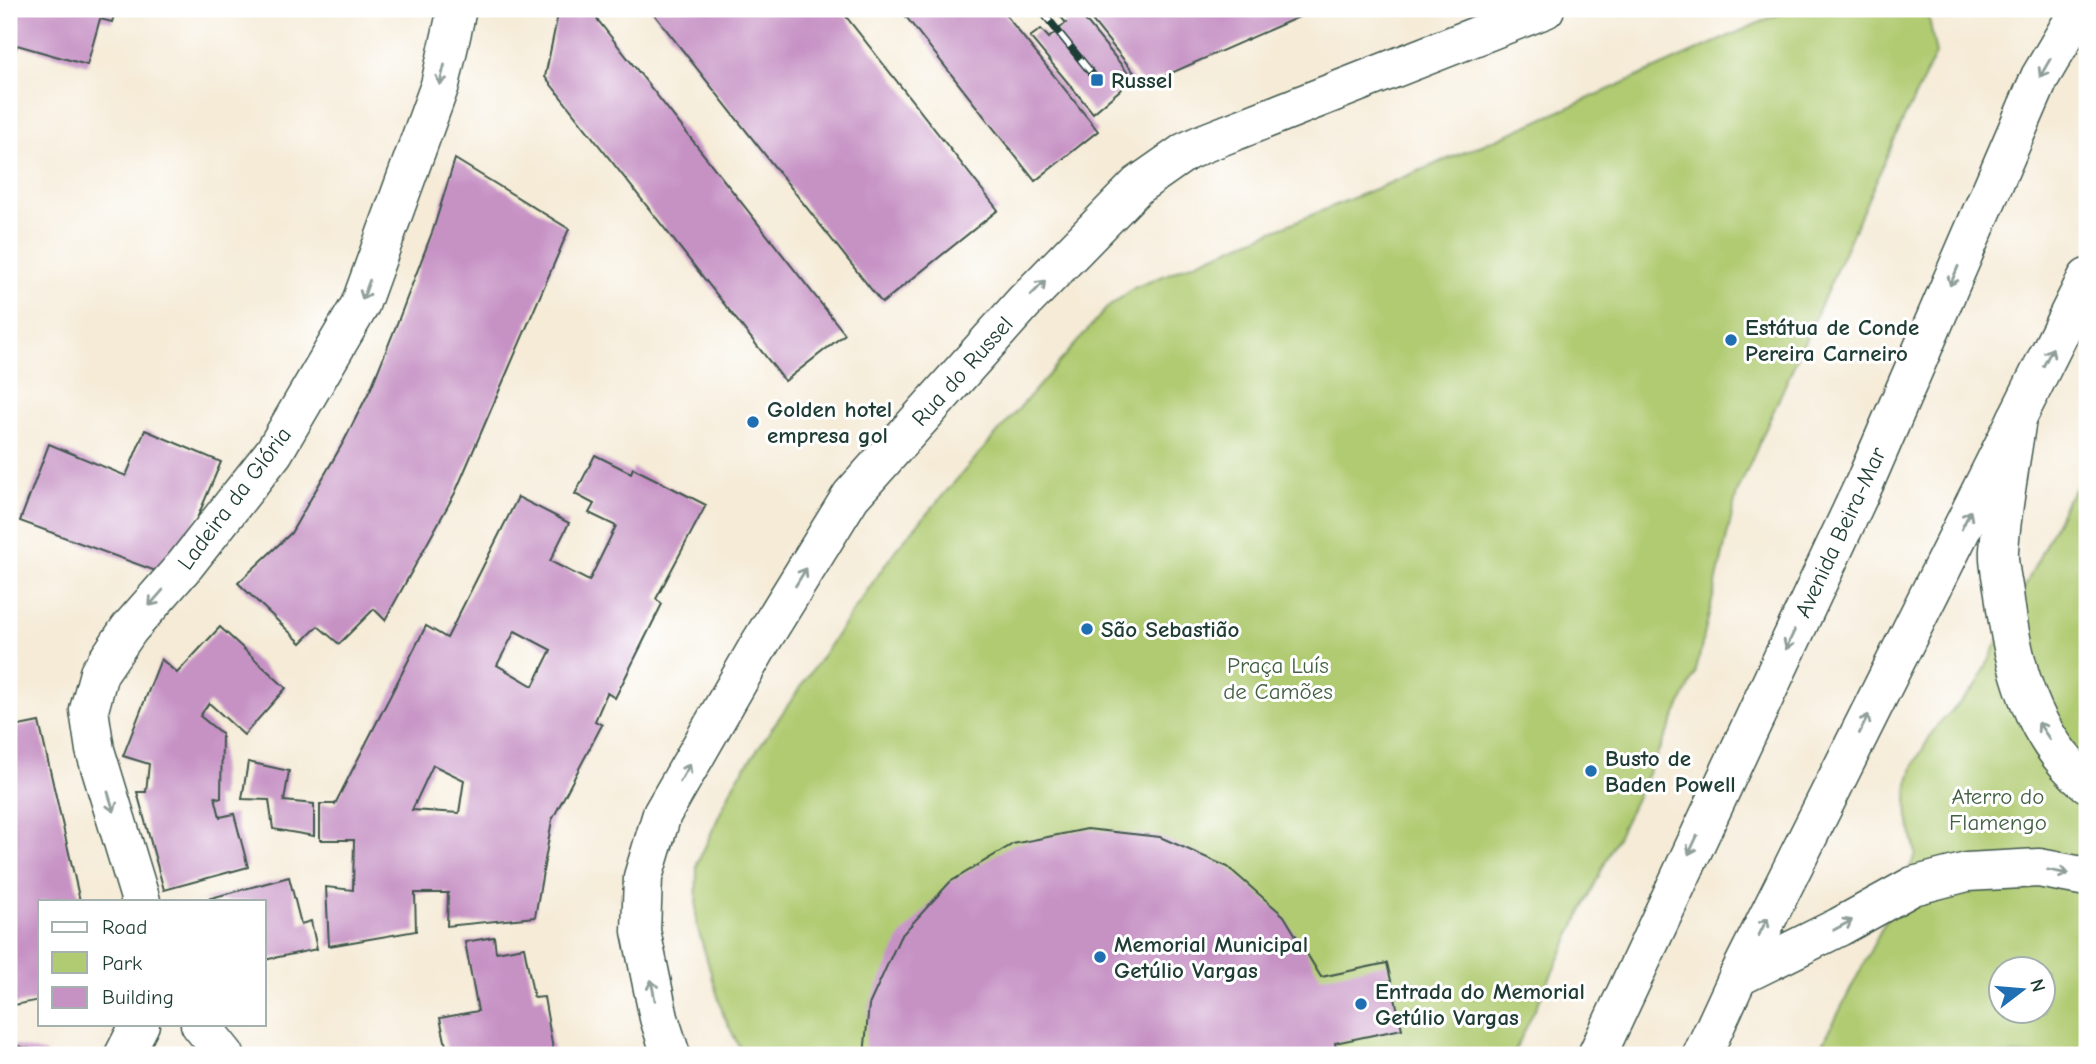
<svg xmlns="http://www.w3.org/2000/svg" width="2096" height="1064" font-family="'Comic Neue',sans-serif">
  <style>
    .green { fill: #b0cb71; stroke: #688452; stroke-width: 2; fill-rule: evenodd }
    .building { fill: #c692c4; fill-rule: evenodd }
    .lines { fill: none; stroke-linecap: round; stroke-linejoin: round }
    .minor-casing { stroke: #3f574c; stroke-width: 41 }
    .major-casing { stroke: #3f574c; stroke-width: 41 }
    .highway-casing { stroke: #3f574c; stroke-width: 41 }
    .minor { stroke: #fff; stroke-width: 38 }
    .major { stroke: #fff; stroke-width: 38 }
    .highway { stroke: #fff; stroke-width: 38 }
    .rail-casing { stroke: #1f3d34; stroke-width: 8 }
    .rail { stroke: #fff; stroke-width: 5; stroke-dasharray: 16; stroke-linecap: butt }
    .oneway { stroke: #8f9e9a }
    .poi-dot { fill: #1f6fb2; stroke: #fff; stroke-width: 2.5 }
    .labels { text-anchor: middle; stroke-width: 6; stroke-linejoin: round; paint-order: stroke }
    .poi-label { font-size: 23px; font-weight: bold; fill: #1f3d34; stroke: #fff; text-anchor: start }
    .street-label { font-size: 23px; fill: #1f3d34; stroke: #fff }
    .park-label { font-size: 23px; fill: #436043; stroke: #fff }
  </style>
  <rect width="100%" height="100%" fill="#fff"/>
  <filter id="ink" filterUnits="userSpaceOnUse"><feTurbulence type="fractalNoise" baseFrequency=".0143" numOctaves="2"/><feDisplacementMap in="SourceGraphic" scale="14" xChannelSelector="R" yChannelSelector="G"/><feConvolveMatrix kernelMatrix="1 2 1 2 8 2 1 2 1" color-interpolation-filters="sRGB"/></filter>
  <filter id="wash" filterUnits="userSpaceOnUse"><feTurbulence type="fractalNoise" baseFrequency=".00686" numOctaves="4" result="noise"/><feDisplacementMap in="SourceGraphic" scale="28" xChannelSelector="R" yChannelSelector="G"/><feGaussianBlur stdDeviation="1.57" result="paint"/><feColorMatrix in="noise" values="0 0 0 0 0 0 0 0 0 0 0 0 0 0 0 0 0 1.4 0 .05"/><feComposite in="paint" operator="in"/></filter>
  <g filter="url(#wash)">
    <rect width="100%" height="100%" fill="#f5ebd7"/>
    <g class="green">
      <polygon points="1790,9 1924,9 1928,13 1936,54 1900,127 1737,493 1695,675 1513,1055 743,1055 723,1014 696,922 697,864 734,783 896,549 1106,309 1134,288 1511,133"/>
      <path d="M2087,471V1055H1817L1887,918L1916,854L1908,817L1907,798L1908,784L1914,764L1935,728L1977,685L2067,500ZM2002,970H2044V1012H2002Z"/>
    </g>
    <g id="blocks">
      <g class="building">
        <polygon points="9,9 116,9 112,22 100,19 87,65 17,45 10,72"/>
        <polygon points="559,9 589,9 845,334 785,381 545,77"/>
        <polygon points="650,9 840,9 998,210 882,303"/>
        <polygon points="900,9 1001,9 1098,131 1035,181"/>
        <polygon points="1059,9 1076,9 1133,79 1093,113 1030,37 1041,29 1049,38 1066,23 1056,11"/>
        <polygon points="1083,9 1317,9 1144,85"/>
        <polygon points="455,159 569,229 455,493 385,620 374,609 339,644 318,626 301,643 238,583 291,533 344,441 371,388 400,316 433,230"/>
        <polygon points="145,430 221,462 172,577 20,521 49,444 126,476"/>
        <path d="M595,455L631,473L633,468L706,505L656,599L662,604L615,698L607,693L595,721L602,725L552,820L535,917L447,926L448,893H415L416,931L329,946L326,887L353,890L354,840H320V804H335L426,626L447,638L518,497L569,523L550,561L589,581L616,526L589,513L594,504L575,494ZM515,631L551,650L533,686L497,665ZM433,765L464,780L459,813L412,810Z"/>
        <polygon points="220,627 286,688 244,735 209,703 200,716 222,734 221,798 215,797 220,817 234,814 248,867 164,890 137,792 146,792 149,764 123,756 161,659 177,673"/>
        <polygon points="39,722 80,901 40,901 40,1000 9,1006 9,728"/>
        <polygon points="248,762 289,771 284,801 314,804 314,836 273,829 269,800 242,799"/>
        <polygon points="1087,829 1160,837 1228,867 1284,916 1321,977 1387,963 1402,1029 1335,1043 1338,1055 864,1055 869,1005 900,937 950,882 1013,844"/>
        <polygon points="289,877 301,924 311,921 317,949 264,960 264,901 200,901"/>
        <polygon points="494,937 496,952 524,947 534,998 544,997 554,1055 448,1055 440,1018 478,1011 465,942"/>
        <polygon points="9,1044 46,1053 46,1055 9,1055"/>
      </g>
    </g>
  </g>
  <g filter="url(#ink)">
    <use href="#blocks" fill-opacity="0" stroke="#3f574c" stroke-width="2"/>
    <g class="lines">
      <g class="minor-casing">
        <g id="minor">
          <polyline points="141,901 95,750 89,710 99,673 129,629 186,564 274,452 360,305 440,85 457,9"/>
          <polyline points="200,1024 225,1055"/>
          <polyline points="124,1055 140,1024"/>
          <polyline points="671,1055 659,1018 641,931 643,877 662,814 759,645 851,496 1025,301 1138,185 1185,152 1202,144 1545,9"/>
        </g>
      </g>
      <g class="major-casing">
        <g id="major">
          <polyline points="1597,1055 1865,482 2040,77 2080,9"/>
          <polyline points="1702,1055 1738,977 2087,278"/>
        </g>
      </g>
      <g class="highway-casing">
        <g id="highway">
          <path d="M2017,418C2011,461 2002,506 1999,550C1998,564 2002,579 2004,593C2012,662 2031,737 2087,783"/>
          <polyline points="1738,977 1839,927 1913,886 1967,872 2039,868 2087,877"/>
        </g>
      </g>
      <use href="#minor" class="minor"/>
      <use href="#major" class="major"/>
      <use href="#highway" class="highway"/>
      <g class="rail-casing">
        <polyline id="rail" points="1040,9 1097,80"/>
      </g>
      <use href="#rail" class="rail"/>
    </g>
    <defs><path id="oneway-shaft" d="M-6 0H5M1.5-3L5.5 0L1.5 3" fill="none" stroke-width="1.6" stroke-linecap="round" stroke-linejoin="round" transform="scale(1.75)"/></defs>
    <g class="oneway">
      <use href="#oneway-shaft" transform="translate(2045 68) rotate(120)"/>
      <use href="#oneway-shaft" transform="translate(442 75) rotate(104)"/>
      <use href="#oneway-shaft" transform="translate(1954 276) rotate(113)"/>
      <use href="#oneway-shaft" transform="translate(1038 288) rotate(-46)"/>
      <use href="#oneway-shaft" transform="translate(366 290) rotate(110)"/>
      <use href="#oneway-shaft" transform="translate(2048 357) rotate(-63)"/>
      <use href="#oneway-shaft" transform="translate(1966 520) rotate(-64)"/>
      <use href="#oneway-shaft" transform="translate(801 577) rotate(-58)"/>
      <use href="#oneway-shaft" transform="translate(156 598) rotate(131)"/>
      <use href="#oneway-shaft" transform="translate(1790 640) rotate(115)"/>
      <use href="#oneway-shaft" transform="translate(1864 724) rotate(-64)"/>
      <use href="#oneway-shaft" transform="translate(2044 731) rotate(-124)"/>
      <use href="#oneway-shaft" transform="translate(685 773) rotate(-60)"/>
      <use href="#oneway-shaft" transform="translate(111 802) rotate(73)"/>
      <use href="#oneway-shaft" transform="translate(1693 845) rotate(115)"/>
      <use href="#oneway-shaft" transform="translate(2058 872) rotate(11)"/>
      <use href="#oneway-shaft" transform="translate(1843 925) rotate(-28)"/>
      <use href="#oneway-shaft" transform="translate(1763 927) rotate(-64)"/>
      <use href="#oneway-shaft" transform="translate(653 990) rotate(-101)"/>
    </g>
  </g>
  <g class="poi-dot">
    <rect x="1090" y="73" width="14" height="14" rx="3.5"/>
    <circle cx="1731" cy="340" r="7"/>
    <circle cx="753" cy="422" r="7"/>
    <circle cx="1087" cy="629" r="7"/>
    <circle cx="1591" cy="771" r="7"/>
    <circle cx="1100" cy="957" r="7"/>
    <circle cx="1361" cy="1004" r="7"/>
  </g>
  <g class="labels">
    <g class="poi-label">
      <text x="1111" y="88">Russel</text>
      <text x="1745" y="335">Estátua de Conde<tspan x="1745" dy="26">Pereira Carneiro</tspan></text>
      <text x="767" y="417">Golden hotel<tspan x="767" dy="26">empresa gol</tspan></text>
      <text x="1101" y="637">São Sebastião</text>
      <text x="1605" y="766">Busto de<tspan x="1605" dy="26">Baden Powell</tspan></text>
      <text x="1114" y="952">Memorial Municipal<tspan x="1114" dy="26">Getúlio Vargas</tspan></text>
      <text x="1375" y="999">Entrada do Memorial<tspan x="1375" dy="26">Getúlio Vargas</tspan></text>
    </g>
    <g class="street-label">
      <text transform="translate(962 371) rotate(-48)" y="8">Rua do Russel</text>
      <text transform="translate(234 498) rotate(-53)" y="8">Ladeira da Glória</text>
      <text transform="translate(1840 532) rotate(-65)" y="8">Avenida Beira-Mar</text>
    </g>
    <g class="park-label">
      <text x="1278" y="673">Praça Luís<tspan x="1278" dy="26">de Camões</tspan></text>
      <text x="1998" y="804">Aterro do<tspan x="1998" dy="26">Flamengo</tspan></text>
    </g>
  </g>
  <rect width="2096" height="1064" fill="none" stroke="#fff" stroke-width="35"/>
  <rect x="38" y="900" width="228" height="126" fill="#ffffff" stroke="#a5b1ae" stroke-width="2"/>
  <rect x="52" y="922" width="35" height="10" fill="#ffffff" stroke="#a5b1ae" stroke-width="2"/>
  <text x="102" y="934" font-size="21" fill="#1f3d34">Road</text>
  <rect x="52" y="952" width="35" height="21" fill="#b0cb71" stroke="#a5b1ae" stroke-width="2"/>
  <text x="102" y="970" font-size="21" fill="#1f3d34">Park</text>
  <rect x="52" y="987" width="35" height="21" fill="#c692c4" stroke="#a5b1ae" stroke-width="2"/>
  <text x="102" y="1004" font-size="21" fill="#1f3d34">Building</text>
  <g transform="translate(2022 990) rotate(74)"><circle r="33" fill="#ffffff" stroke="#a5b1ae" stroke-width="2"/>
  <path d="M0-5L12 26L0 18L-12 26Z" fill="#1f6fb2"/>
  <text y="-10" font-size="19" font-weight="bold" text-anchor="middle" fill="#1f3d34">N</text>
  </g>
</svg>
